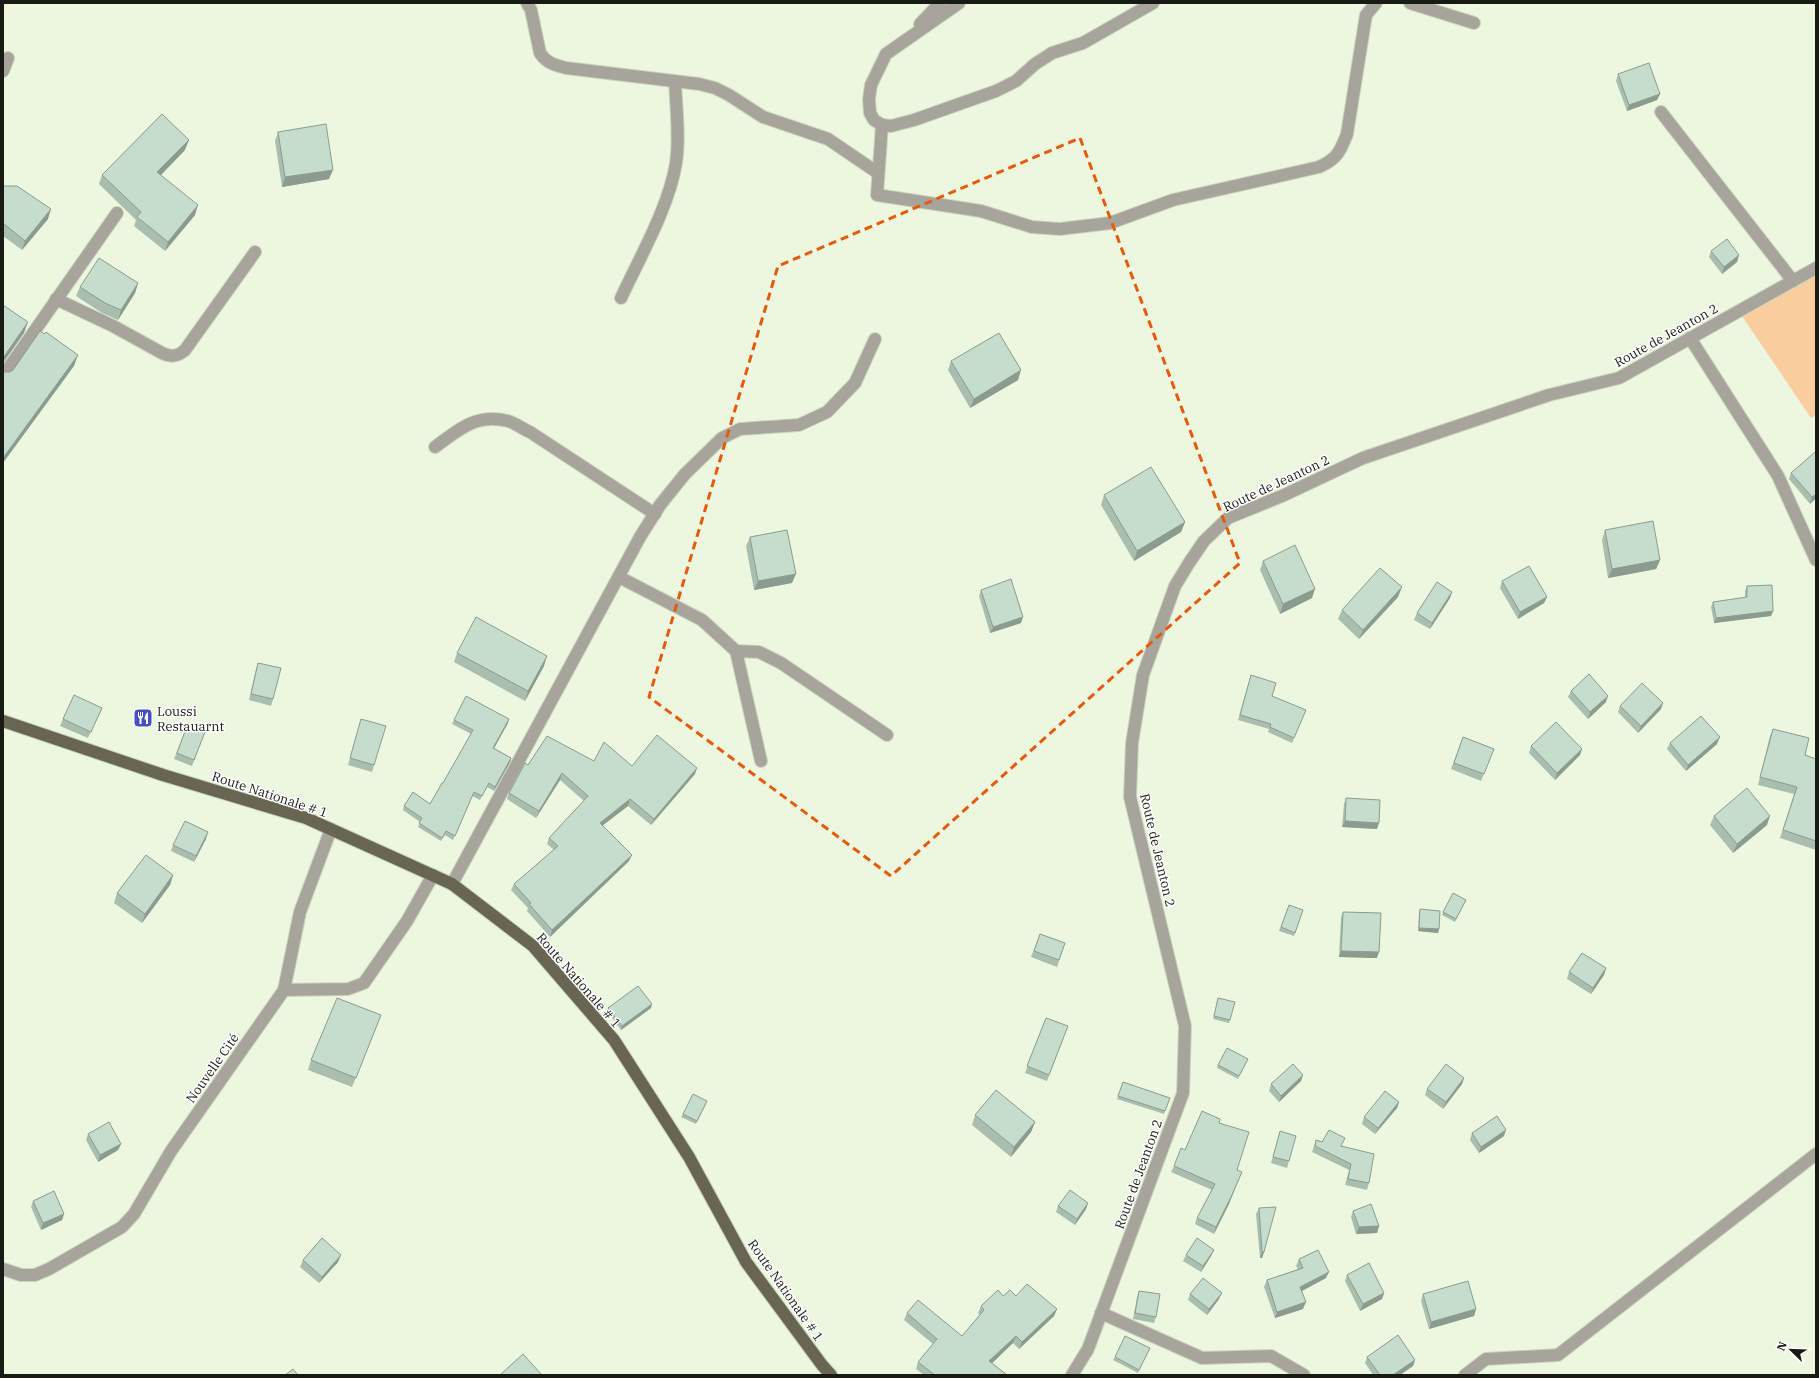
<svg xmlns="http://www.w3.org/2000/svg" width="1819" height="1378" font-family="'IBM Plex Serif',serif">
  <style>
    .green { fill: #facd9f }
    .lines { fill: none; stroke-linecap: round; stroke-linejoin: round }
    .street-casing { stroke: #cbd4bf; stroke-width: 14 }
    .primary-casing { stroke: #cbd4bf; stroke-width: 14 }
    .street { stroke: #a7a59b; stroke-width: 12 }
    .primary { stroke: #696553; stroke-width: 12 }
    .wall { fill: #aabeb0 }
    .shaded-wall { fill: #8b9b90 }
    .building { fill: #c6ddcd; stroke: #8b9b90 }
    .marked { fill: none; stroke: #e8590c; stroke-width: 3; stroke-dasharray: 8 5; stroke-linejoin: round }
    .labels { text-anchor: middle; stroke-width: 3; stroke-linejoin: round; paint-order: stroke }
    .street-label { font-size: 13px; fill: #181b13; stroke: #fff }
    .poi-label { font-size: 13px; fill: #181b13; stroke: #fff; text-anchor: start }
  </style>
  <rect width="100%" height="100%" fill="#edf7e0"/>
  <polygon class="green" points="1814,272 1816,275 1816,415 1811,418 1742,316"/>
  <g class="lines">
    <g class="street-casing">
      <g id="street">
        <path d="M527,3L531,10L540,53C546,63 555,65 566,68L699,84L715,88L729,95L763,117L828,139L878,173"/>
        <polyline points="959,3 886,54 871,85 869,99 870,113 874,120 882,125 891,126 914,120 996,91 1016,81 1035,64 1052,53 1083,43 1153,3"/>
        <polyline points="1410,3 1474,23"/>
        <polyline points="920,24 940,3"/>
        <polyline points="3,71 8,58"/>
        <polyline points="1661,112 1793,281"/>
        <path d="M882,125L877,195L981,211L1032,227L1060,229L1110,223L1173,200L1319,167C1337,159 1340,152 1347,134L1366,15L1376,3"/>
        <path d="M621,298C640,257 669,207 676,163C680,138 676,106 675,81"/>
        <path d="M56,299L113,326L162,353C171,357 177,357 185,350L255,252"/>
        <polyline points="1690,338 1778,476 1816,560"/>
        <polyline points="3,376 117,213"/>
        <path d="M435,447C458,430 476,413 508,421C515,423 523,429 530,432L655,514"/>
        <polyline points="619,577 702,620 736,651 759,652 781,663 887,735"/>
        <polyline points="736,651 761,761"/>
        <polyline points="452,884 640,537 660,505 685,474 722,438 740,429 799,425 827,412 855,383 875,339"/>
        <polyline points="284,990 300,912 331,829"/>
        <polyline points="3,1269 21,1275 35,1275 49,1269 122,1227 134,1214 171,1151 284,990 348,989 364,983 407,921 433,875"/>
        <polyline points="1101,1313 1202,1358 1271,1356 1304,1375"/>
        <polyline points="1072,1375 1088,1349 1183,1093 1185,1026 1130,797 1132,743 1143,675 1175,586 1189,563 1204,541 1228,518 1282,496 1363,458 1549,395 1619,378 1816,268"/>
        <polyline points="1465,1375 1486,1359 1558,1355 1816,1154"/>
      </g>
    </g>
    <g class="primary-casing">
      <polyline id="primary" points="3,721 163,775 306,818 452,884 533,946 614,1040 689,1157 746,1262 822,1365 831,1375"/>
    </g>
    <use href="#street" class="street"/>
    <use href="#primary" class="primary"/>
  </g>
  <g class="wall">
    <polygon points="1618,74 1660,94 1657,100 1627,111 1616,81"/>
    <polygon points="278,132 329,179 282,187 275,141"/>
    <polygon points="185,150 161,175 195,215 165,251 134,226 136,220 99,184 102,175"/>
    <polygon points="3,186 48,219 22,250 3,236"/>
    <polygon points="1711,251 1739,255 1737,262 1722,274 1709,257"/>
    <polygon points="138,283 135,293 118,320 102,313 76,296 80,287"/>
    <polygon points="951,361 1018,380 970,408 948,370"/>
    <polygon points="1791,473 1816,498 1810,504 1789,479"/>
    <polygon points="1104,495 1185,522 1181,532 1134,561 1101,505"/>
    <polygon points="1605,530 1660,560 1656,569 1608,578 1602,540"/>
    <polygon points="750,537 792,583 754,590 746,546"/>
    <polygon points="1263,561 1312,598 1280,614 1260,570"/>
    <polygon points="1502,581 1547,597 1544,603 1518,619 1500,588"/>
    <polygon points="1747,586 1773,611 1771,616 1714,623 1711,607 1713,602 1745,598 1745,591"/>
    <polygon points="981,590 1021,623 990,633 979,596"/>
    <polygon points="1452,592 1450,598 1430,629 1414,620 1417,613"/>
    <polygon points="1398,597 1359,639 1338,619 1342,610"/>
    <polygon points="457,653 544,666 525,701 454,662"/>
    <polygon points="258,663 273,699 271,706 249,700 256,669"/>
    <polygon points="1251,675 1272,696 1304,715 1292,743 1268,732 1269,729 1238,720"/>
    <polygon points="1571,691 1606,702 1588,719 1568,697"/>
    <polygon points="1620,706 1661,709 1638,733 1618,712"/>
    <polygon points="102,708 88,738 60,726 63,719"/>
    <polygon points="361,719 374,765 372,772 348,765"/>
    <polygon points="454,720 508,723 494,748 511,758 510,762 494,791 487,787 480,800 472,796 453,840 445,835 441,841 418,827 420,822 403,810 404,806 430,804 443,783 471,734 452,724"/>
    <polygon points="187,726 205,732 192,766 174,759"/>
    <polygon points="1773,729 1805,755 1816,759 1816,850 1780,838 1794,794 1758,785 1770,736"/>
    <polygon points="1463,737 1494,749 1481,781 1451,769"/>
    <polygon points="1670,743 1717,744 1686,771 1667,749"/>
    <polygon points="1531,746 1582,749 1580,755 1555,780 1529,753"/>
    <polygon points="594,761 695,774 651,825 628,806 603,825 629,861 550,937 527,911 528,908 511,890 514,884 554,850 547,844 549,838 584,801 560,780 536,818 507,799 509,793 528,765"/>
    <polygon points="1346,798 1377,829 1342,827 1344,804"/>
    <polygon points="1714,816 1767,825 1733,853 1710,825"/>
    <polygon points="206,839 194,862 171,851 173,845"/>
    <polygon points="173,875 170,885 142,923 114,903 117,893"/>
    <polygon points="1466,900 1455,922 1442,915 1443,912"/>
    <polygon points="1289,905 1303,910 1294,936 1279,931"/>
    <polygon points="1420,909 1439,929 1438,933 1418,931 1419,912"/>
    <polygon points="1343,912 1377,958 1339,957 1341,918"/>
    <polygon points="1040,934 1065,943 1057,967 1031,957"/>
    <polygon points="1606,968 1604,975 1591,994 1567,979 1569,972"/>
    <polygon points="1218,998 1230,1020 1229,1023 1213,1019"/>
    <polygon points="608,1008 651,1008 621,1030 607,1011"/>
    <polygon points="1046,1018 1068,1026 1047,1081 1025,1073"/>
    <polygon points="377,1025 352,1087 308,1070 311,1060"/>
    <polygon points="1248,1059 1238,1079 1217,1068 1218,1065"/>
    <polygon points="1303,1075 1301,1081 1279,1102 1269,1091 1271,1084"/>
    <polygon points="1464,1078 1462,1084 1443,1109 1425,1095 1427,1089"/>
    <polygon points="1123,1082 1170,1098 1164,1114 1117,1099"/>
    <polygon points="1399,1102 1397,1108 1375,1134 1362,1124 1364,1117"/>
    <polygon points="706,1104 696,1124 681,1117 683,1114"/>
    <polygon points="975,1115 1035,1122 1031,1132 1011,1157 972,1125"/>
    <polygon points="1219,1123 1237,1170 1229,1204 1214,1234 1195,1224 1197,1218 1212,1190 1171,1172 1174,1166 1185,1150"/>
    <polygon points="1280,1131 1289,1161 1287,1168 1271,1163"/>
    <polygon points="1472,1133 1504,1136 1479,1153 1470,1140"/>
    <polygon points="88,1134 121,1144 118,1150 98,1162 86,1140"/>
    <polygon points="1316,1140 1342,1146 1369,1183 1367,1190 1345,1185 1349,1170 1312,1152"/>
    <polygon points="33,1201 64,1214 62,1220 41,1230 31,1207"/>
    <polygon points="1088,1203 1086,1209 1075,1225 1056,1212 1058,1206"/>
    <polygon points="1259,1208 1264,1252 1262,1258 1260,1258 1256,1214"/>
    <polygon points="1353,1211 1379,1226 1377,1233 1356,1234 1351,1217"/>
    <polygon points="1214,1250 1211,1256 1201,1272 1183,1261 1186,1255"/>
    <polygon points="1299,1259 1326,1278 1302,1291 1303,1309 1275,1318 1264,1287 1267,1280 1298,1269 1296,1266"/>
    <polygon points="303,1260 338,1262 319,1283 300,1267"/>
    <polygon points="1347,1275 1384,1293 1382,1299 1360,1311 1345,1281"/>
    <polygon points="1139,1291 1156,1317 1154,1323 1133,1319 1137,1297"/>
    <polygon points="1190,1294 1219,1299 1207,1315 1188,1300"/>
    <polygon points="1423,1294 1476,1309 1474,1316 1429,1329 1421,1301"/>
    <polygon points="1003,1296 1016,1296 1057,1309 1054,1316 1019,1349 1013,1343 992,1363 1007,1375 924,1375 916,1369 918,1362 933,1344 904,1320 907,1313 962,1336 980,1315 978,1313 981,1306"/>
    <polygon points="1150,1348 1138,1373 1113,1360 1115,1357"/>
    <polygon points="1367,1357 1415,1360 1413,1366 1400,1375 1373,1375 1365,1363"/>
  </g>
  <g class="shaded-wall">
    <polygon points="1660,94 1657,100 1627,111 1629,105"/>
    <polygon points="189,140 185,150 154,182 157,172"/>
    <polygon points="333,170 329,179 282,187 285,177"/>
    <polygon points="198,205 195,215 165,251 168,242"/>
    <polygon points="51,209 48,219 22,250 25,241"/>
    <polygon points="1739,255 1737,262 1722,274 1724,267"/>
    <polygon points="138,283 135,293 118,320 121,310"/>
    <polygon points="28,322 24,333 3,363 3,358"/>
    <polygon points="78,355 74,366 3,463 3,458"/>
    <polygon points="1021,370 1018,380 970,408 974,399"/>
    <polygon points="1816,494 1816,498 1810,504 1812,497"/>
    <polygon points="1185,522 1181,532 1134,561 1137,551"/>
    <polygon points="1660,560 1656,569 1608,578 1612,569"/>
    <polygon points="796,574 792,583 754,590 758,581"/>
    <polygon points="1402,587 1398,597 1359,639 1363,630"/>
    <polygon points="1315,589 1312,598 1280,614 1283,604"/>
    <polygon points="1452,592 1450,598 1430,629 1432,623"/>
    <polygon points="1547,597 1544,603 1518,619 1520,612"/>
    <polygon points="1773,611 1771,616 1714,623 1716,618"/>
    <polygon points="1023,617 1021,623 990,633 993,627"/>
    <polygon points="547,656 544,666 525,701 528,691"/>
    <polygon points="1608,696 1606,702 1588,719 1590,712"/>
    <polygon points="1663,703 1661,709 1638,733 1641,726"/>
    <polygon points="509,719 508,723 492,752 493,748"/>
    <polygon points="1720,737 1717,744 1686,771 1688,765"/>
    <polygon points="1582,749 1580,755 1555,780 1557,773"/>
    <polygon points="511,758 510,762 494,791 495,787"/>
    <polygon points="697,768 695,774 651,825 654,819"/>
    <polygon points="562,773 560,780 536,818 539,811"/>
    <polygon points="630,799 628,806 598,829 600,823"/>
    <polygon points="1770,816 1767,825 1733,853 1737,844"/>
    <polygon points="1345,821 1379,823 1377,829 1342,827"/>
    <polygon points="208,832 206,839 194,862 196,856"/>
    <polygon points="632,855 629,861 550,937 552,930"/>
    <polygon points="173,875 170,885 142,923 145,914"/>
    <polygon points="1419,928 1439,929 1438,933 1418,931"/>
    <polygon points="1341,951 1379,952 1377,958 1339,957"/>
    <polygon points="1606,968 1604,975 1591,994 1593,988"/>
    <polygon points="652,1004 651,1008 621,1030 622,1026"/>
    <polygon points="1303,1075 1301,1081 1279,1102 1281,1096"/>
    <polygon points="1464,1078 1462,1084 1443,1109 1446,1102"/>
    <polygon points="1399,1102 1397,1108 1375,1134 1378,1128"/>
    <polygon points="1035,1122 1031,1132 1011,1157 1014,1147"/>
    <polygon points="1506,1130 1504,1136 1479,1153 1481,1147"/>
    <polygon points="121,1144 118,1150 98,1162 100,1155"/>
    <polygon points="1239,1179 1229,1204 1214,1234 1216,1227"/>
    <polygon points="1088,1203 1086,1209 1075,1225 1077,1219"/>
    <polygon points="64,1214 62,1220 41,1230 43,1223"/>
    <polygon points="1379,1226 1377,1233 1356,1234 1359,1227"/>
    <polygon points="1214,1250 1211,1256 1201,1272 1203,1266"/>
    <polygon points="1262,1252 1264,1252 1262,1258 1260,1258"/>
    <polygon points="341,1255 338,1262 319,1283 322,1277"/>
    <polygon points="1329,1272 1326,1278 1298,1293 1300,1287"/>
    <polygon points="1222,1293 1219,1299 1207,1315 1209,1309"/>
    <polygon points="1384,1293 1382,1299 1360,1311 1363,1304"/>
    <polygon points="1306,1302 1303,1309 1275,1318 1277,1312"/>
    <polygon points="1057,1309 1054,1316 1019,1349 1022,1342"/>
    <polygon points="1476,1309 1474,1316 1429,1329 1431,1322"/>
    <polygon points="1016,1336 1013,1343 987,1368 989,1361"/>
    <polygon points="1415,1360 1413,1366 1400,1375 1393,1375"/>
  </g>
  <g class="building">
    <polygon points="1649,63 1660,94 1629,105 1618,74"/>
    <polygon points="162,114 189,140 157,172 198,205 168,242 137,217 141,212 102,175"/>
    <polygon points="326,124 333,170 285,177 278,132"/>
    <polygon points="3,186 17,186 51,209 25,241 3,223"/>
    <polygon points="1727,239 1739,255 1724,267 1711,251"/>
    <polygon points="99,258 138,283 121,310 105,303 80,287"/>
    <polygon points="3,305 28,322 3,358"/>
    <polygon points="40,331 44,334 46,332 78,355 3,458 3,372 10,372 13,370"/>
    <polygon points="999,333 1021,370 974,399 951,361"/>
    <polygon points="1815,452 1816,453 1816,494 1812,497 1791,473"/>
    <polygon points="1151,467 1185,522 1137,551 1104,495"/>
    <polygon points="1653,521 1660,560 1612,569 1605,530"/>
    <polygon points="787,530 796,574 758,581 750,537"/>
    <polygon points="1295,545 1315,589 1283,604 1263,561"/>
    <polygon points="1529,566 1547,597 1520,612 1502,581"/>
    <polygon points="1380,568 1402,587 1363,630 1342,610"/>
    <polygon points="1011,579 1023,617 993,627 981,590"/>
    <polygon points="1437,582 1452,592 1432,623 1417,613"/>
    <polygon points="1772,585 1773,611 1716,618 1713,602 1747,597 1747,586"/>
    <polygon points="476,617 547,656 528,691 457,653"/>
    <polygon points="258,663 281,668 273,699 251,694"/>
    <polygon points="1589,674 1608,696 1590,712 1571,691"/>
    <polygon points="1251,675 1276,683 1272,696 1306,710 1294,738 1270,727 1271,724 1240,715"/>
    <polygon points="1642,683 1663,703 1641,726 1620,706"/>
    <polygon points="74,695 102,708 91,732 63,719"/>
    <polygon points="466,696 509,719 493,748 511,758 495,787 489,783 482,796 474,792 455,836 446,831 442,838 419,823 422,818 404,806 413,792 430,804 442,783 443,783 473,730 454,720"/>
    <polygon points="1701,716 1720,737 1688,765 1670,743"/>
    <polygon points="361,719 386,726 374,765 350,758"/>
    <polygon points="1556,722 1582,749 1557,773 1531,746"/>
    <polygon points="187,726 205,732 194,760 177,753"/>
    <polygon points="1773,729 1809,738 1805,755 1816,759 1816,841 1783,830 1797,787 1760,777"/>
    <polygon points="657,735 697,768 654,819 630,799 600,823 632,855 552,930 529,904 531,903 514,884 558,846 549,838 588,796 562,773 539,811 509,793 525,763 528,765 547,736 594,761 604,742 632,766"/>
    <polygon points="1463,737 1494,749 1484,774 1454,763"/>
    <polygon points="1747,788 1770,816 1737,844 1714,816"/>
    <polygon points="1346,798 1380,800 1379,823 1345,821"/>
    <polygon points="185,821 208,832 196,856 173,845"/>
    <polygon points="146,855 173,875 145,914 117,893"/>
    <polygon points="1453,893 1466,900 1456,919 1443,912"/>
    <polygon points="1289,905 1303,910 1295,933 1281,927"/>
    <polygon points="1420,909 1440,911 1439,929 1419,928"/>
    <polygon points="1343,912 1381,913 1379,952 1341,951"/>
    <polygon points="1040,934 1065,943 1059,960 1034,951"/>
    <polygon points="1582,953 1606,968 1593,988 1569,972"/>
    <polygon points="638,986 652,1004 622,1026 608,1008"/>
    <polygon points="337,998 381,1015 356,1078 311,1060"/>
    <polygon points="1218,998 1235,1002 1230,1020 1214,1016"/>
    <polygon points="1046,1018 1068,1026 1049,1075 1027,1066"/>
    <polygon points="1227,1048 1248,1059 1239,1076 1218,1065"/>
    <polygon points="1293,1064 1303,1075 1281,1096 1271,1084"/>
    <polygon points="1446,1064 1464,1078 1446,1102 1427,1089"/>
    <polygon points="1123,1082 1170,1098 1165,1111 1118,1096"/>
    <polygon points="996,1090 1035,1122 1014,1147 975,1115"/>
    <polygon points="1385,1091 1399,1102 1378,1128 1364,1117"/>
    <polygon points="693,1094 707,1101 697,1121 683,1114"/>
    <polygon points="1202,1111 1220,1119 1219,1123 1249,1132 1237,1170 1242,1172 1231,1197 1216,1227 1197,1218 1215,1184 1174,1166 1181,1148 1185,1150"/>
    <polygon points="1497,1116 1506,1130 1481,1147 1472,1133"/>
    <polygon points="109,1122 121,1144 100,1155 88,1134"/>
    <polygon points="1329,1130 1345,1138 1341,1146 1374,1154 1369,1183 1348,1179 1351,1164 1315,1146 1316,1140 1322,1142"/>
    <polygon points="1280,1131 1296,1136 1289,1161 1273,1157"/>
    <polygon points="1070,1190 1088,1203 1077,1219 1058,1206"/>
    <polygon points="54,1191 64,1214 43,1223 33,1201"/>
    <polygon points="1371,1204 1379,1226 1359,1227 1353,1211"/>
    <polygon points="1276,1207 1264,1252 1262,1252 1259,1208"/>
    <polygon points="322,1238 341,1255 322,1277 303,1260"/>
    <polygon points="1197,1238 1214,1250 1203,1266 1186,1255"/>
    <polygon points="1318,1250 1329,1272 1300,1287 1306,1302 1277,1312 1267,1280 1303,1268 1299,1259"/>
    <polygon points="1369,1263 1384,1293 1363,1304 1347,1275"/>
    <polygon points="1203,1278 1222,1293 1209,1309 1190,1294"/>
    <polygon points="1468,1281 1476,1309 1431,1322 1423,1294"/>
    <polygon points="1027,1284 1057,1309 1022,1342 1016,1336 989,1361 1007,1375 935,1375 918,1362 937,1339 907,1313 918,1300 962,1336 984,1310 981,1306 998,1290 1003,1296 1010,1290 1016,1296"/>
    <polygon points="1139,1291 1160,1294 1156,1317 1135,1313"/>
    <polygon points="1398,1335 1415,1360 1393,1375 1380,1375 1367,1357"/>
    <polygon points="1125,1336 1150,1348 1139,1370 1115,1357"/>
    <polygon points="523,1354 541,1374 540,1375 500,1375"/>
    <polygon points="293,1369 298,1375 285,1375"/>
  </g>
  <path class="marked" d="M1080,138L1240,563L891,876L649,697L778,266Z"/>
  <defs>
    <g id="restaurant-square" transform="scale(1)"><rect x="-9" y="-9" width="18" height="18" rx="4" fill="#474ec3" stroke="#fff"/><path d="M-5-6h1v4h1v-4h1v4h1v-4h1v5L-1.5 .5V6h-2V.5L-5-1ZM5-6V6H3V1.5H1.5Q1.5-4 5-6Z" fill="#fff"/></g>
  </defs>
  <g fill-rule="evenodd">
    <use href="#restaurant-square" x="143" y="718"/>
  </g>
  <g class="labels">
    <g class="street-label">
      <text transform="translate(1666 335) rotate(-29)" y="5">Route de Jeanton 2</text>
      <text transform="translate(1276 483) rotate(-25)" y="5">Route de Jeanton 2</text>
      <text transform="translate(270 794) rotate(18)" y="5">Route Nationale # 1</text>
      <text transform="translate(1158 850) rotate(77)" y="5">Route de Jeanton 2</text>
      <text transform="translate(579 980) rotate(49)" y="5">Route Nationale # 1</text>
      <text transform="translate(212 1068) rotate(-55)" y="5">Nouvelle Cité</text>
      <text transform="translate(1138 1174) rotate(-70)" y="5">Route de Jeanton 2</text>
      <text transform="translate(786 1290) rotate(55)" y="5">Route Nationale # 1</text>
    </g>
    <g class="poi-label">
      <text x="157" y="716">Loussi<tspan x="157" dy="15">Restauarnt</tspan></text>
    </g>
  </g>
  <rect width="1819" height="1378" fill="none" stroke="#181b13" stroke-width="8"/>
  <g transform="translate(1791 1350) rotate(293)" stroke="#ffffff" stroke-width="3" paint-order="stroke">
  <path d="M0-3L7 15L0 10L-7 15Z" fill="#181b13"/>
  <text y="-6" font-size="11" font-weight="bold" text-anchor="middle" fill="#181b13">N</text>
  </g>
</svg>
